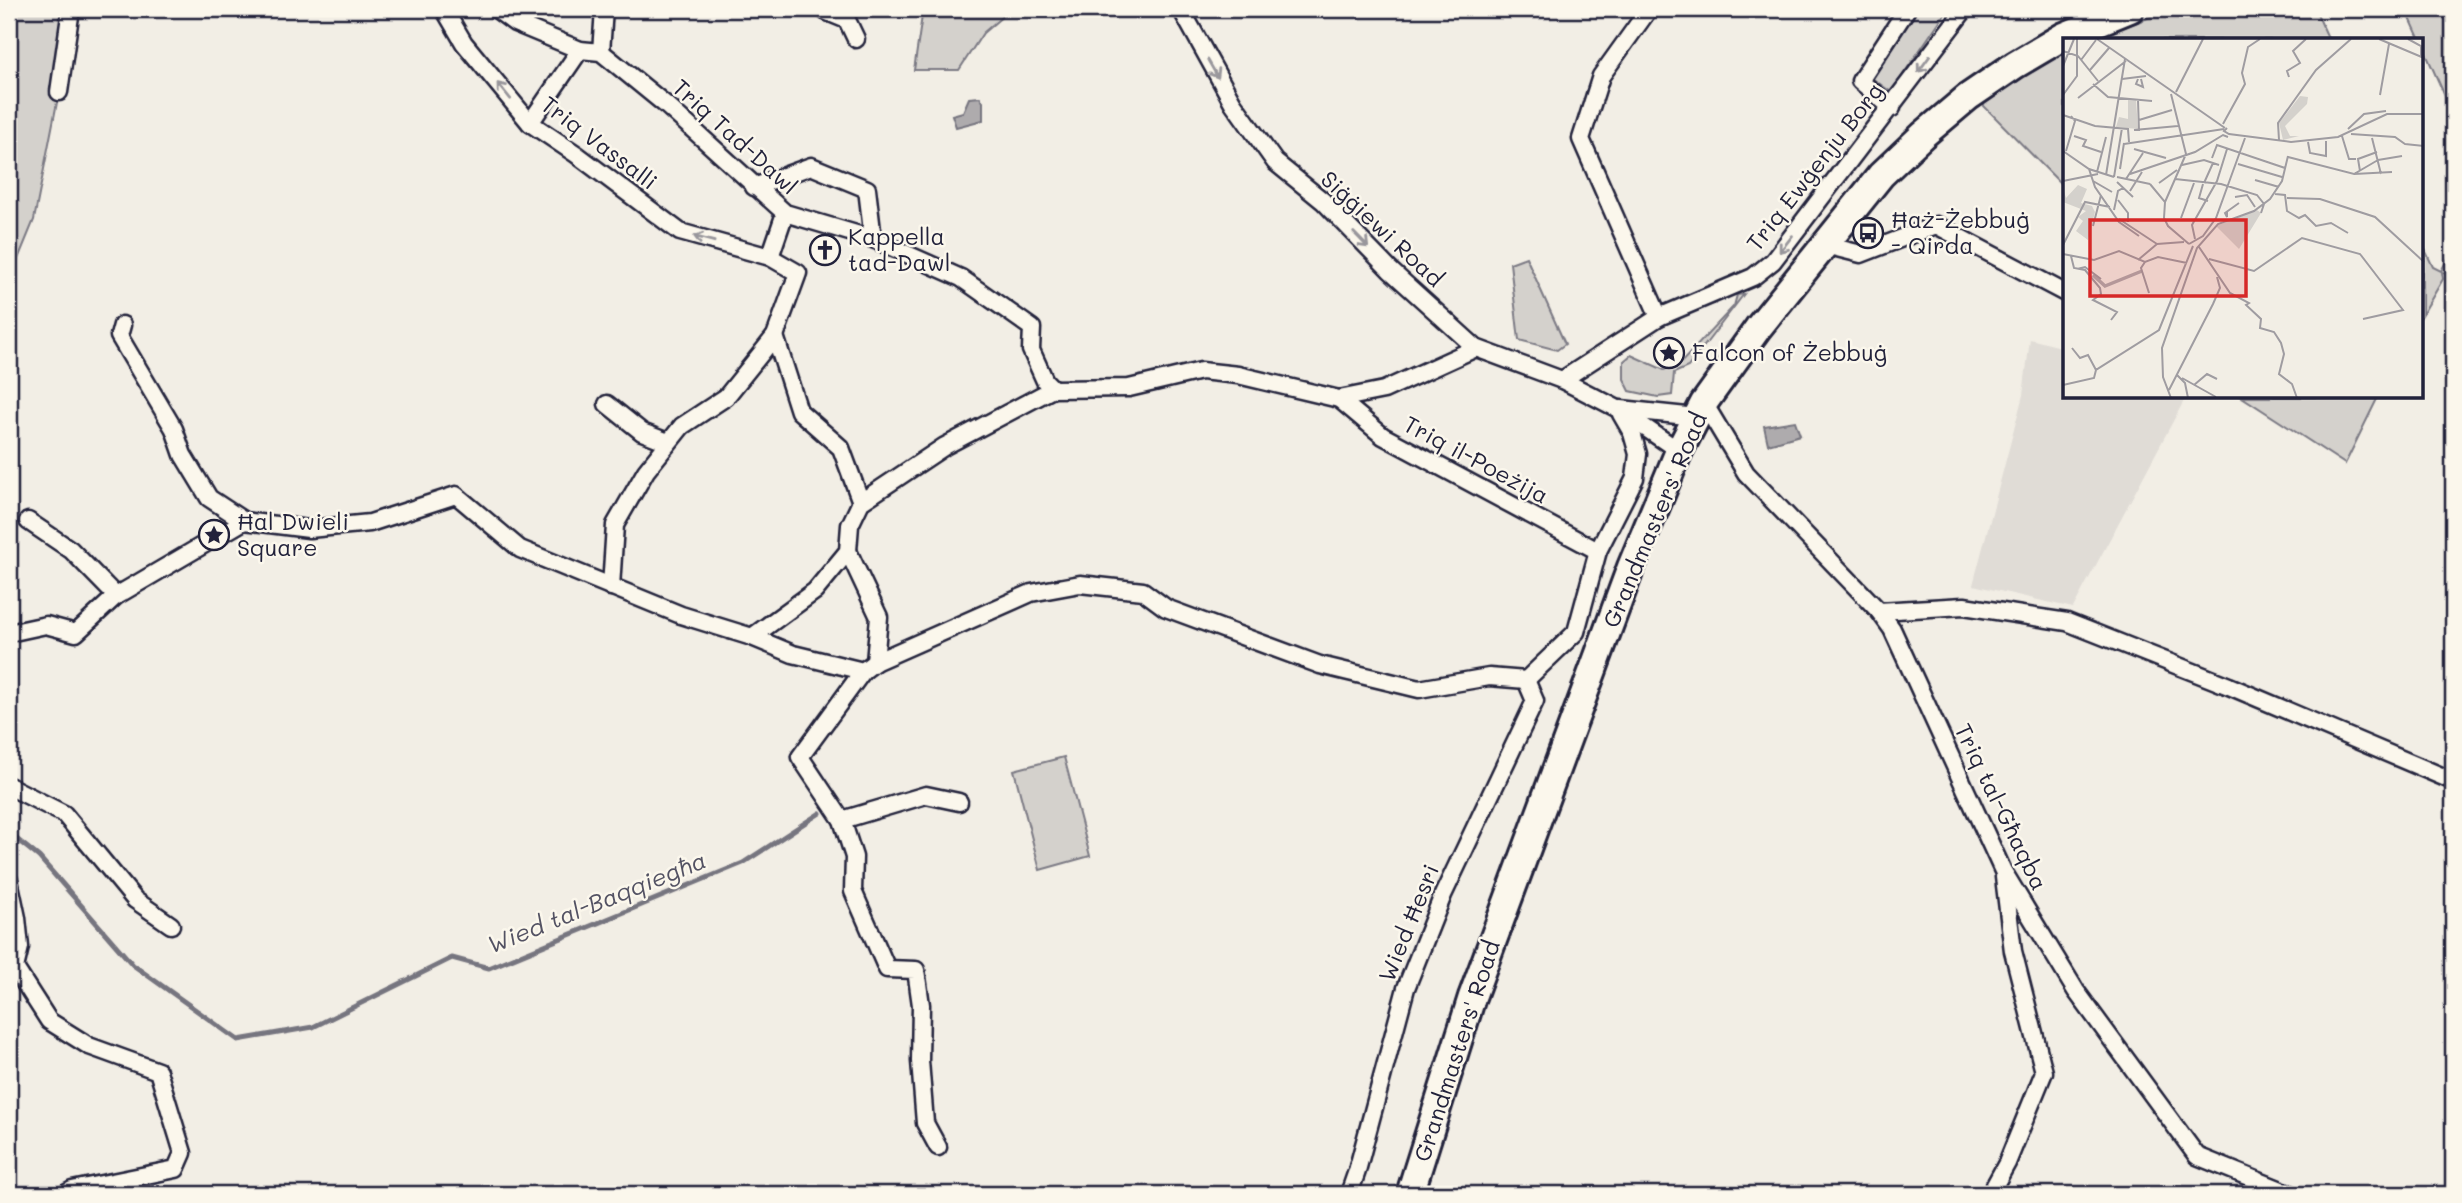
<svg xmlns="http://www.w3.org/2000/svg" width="2462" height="1203" font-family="Mali,sans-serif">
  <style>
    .built { fill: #e0dcd6 }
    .green { fill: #d4d1cc; stroke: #7b7a84; stroke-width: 2 }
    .water { fill: #aeabad; stroke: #76747f; stroke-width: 2 }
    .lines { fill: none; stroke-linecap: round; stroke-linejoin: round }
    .stream { stroke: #76747f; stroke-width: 5 }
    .minor-casing { stroke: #22223b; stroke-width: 21 }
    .primary-casing { stroke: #22223b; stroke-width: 32 }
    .minor { stroke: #fbf7ec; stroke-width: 16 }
    .primary { stroke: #fbf7ec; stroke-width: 26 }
    .oneway { stroke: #99979c }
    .labels { text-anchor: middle; stroke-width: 5; stroke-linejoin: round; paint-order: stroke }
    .street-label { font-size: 23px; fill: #22223b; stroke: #fbf7ec }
    .poi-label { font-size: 23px; fill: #22223b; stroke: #fbf7ec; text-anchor: start }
    .water-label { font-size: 24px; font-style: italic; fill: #535263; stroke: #fbf7ec }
    .inset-river { fill: none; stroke: #aeabad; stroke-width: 3.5 }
    .inset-road { fill: none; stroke: #9f9ca1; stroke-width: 2 }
    .view { fill: #d62828; fill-opacity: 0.15; stroke: #d62828; stroke-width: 3.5 }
    .inset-edge { fill: none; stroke: #22223b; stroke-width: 3.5 }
  </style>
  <rect width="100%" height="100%" fill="#f2eee5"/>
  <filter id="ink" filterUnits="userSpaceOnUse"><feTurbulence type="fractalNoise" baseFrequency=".0143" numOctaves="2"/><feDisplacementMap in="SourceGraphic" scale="14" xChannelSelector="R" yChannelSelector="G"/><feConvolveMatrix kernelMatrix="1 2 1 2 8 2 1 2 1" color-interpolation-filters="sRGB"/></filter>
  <g filter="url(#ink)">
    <polygon class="built" points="2030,339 2065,348 2065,397 2186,397 2073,608 1973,585 2023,395"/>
    <g class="green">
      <polygon points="9,9 66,9 59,92 34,220 18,259 9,271"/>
      <polygon points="923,9 1011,9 983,33 959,70 914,70"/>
      <polygon points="1915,9 1948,9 1891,92 1869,76"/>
      <polygon points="2171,9 2315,9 2329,40 2091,40"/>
      <polygon points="2406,9 2453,9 2453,114"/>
      <polygon points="2065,53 2065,188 1981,103 2028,72"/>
      <polygon points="2422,243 2433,267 2441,271 2453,249 2453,278 2442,272 2443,279 2422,315"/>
      <polygon points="1526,257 1565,344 1557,350 1519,340 1510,263"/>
      <polygon points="1744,294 1688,367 1674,373 1672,395 1658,397 1630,391 1624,379 1624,361 1631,355 1664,370 1679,365 1734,306 1737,295"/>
      <polygon points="2242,397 2378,397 2345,464"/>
      <polygon points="1064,757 1090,856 1040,870 1014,770"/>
    </g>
    <g class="water">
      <polygon points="980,97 983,102 983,120 956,127 952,115 963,112 969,98"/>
      <polygon points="1795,421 1800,435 1768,444 1764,426"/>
    </g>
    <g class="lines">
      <polyline class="stream" points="9,833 39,857 133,965 238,1040 313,1027 452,958 489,968 743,863 820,813"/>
      <g class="minor-casing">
        <g id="minor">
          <polyline points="444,9 464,43 530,123 576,154 680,232 770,257 798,273 775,336 726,397 682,426 646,471 615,525 611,587"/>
          <polyline points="496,9 515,23 580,50 601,52 666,105 785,213 873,239 961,278 1032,328 1031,350 1045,381 1053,389"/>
          <polyline points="1181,9 1233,103 1275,162 1323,201 1390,270 1476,348 1562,380 1618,409 1679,451"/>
          <polyline points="1649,9 1601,76 1581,139 1659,317"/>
          <polyline points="825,11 847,20 856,39"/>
          <polyline points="601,52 604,9"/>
          <polyline points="59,92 71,9"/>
          <polyline points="1892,108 1860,81 1907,9"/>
          <polyline points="530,123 580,50"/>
          <polyline points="754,187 811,166 867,189 873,239"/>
          <polyline points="1825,245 1861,254 1936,225 2065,293"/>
          <polyline points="770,257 785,213"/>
          <polyline points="122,325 119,336 174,429 183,455 209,498 244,521 309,529 370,523 456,495 520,549 681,615 752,637 793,654 863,671 875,662 1031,593 1080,584 1143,591 1166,608 1320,665 1419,689 1489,677 1526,680"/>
          <polyline points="775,336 799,411 841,448 861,502"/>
          <polyline points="1562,380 1659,317 1753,277 1773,261 1965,9"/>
          <polyline points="1339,399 1383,436 1598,551"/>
          <polyline points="1704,403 1746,473 1879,611 1892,629 2003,871 2076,991 2197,1156 2291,1194"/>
          <polyline points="607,404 642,432 668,442"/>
          <polyline points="1621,409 1696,417"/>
          <polyline points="28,521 71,550 116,596"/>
          <polyline points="848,551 879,617 875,662"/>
          <polyline points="1879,611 1964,606 2067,622 2229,686 2453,781"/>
          <polyline points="9,633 46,625 76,633 116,596 244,521"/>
          <polyline points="752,637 815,591 848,551 850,525 861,502 945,446 1053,389 1129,388 1201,371 1238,375 1339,399 1384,390 1476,348"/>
          <polyline points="863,671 800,757 842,820 854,857 853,891 887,969 916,970 921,1005 920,1061 925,1123 938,1147"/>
          <polyline points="1526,680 1576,632 1598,551 1635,478 1638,454 1632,433 1621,414"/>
          <polyline points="9,786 64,814 135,900 171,925"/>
          <polyline points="842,820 926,795 959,802"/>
          <polyline points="9,880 17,918 20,947 15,968 49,1021 89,1046 158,1071 183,1153 176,1169 72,1190 65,1194"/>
          <polyline points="1349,1194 1357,1171 1406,988 1443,895 1535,701 1526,680"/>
          <polyline points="1990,1194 2007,1163 2044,1072 2013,951 2004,877"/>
        </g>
      </g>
      <g class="primary-casing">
        <polyline id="primary" points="1410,1194 1472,997 1631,567 1679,451 1704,403 1758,328 1881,175 1923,135 1968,97 2015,65 2064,36 2130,9"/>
      </g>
      <use href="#minor" class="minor"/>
      <use href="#primary" class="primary"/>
    </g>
    <defs><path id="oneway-shaft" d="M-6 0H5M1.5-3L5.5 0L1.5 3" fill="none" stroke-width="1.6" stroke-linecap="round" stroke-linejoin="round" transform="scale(1.75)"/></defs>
    <g class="oneway">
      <use href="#oneway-shaft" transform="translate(1924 64) rotate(126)"/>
      <use href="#oneway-shaft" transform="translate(1213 69) rotate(60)"/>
      <use href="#oneway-shaft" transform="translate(504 91) rotate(-129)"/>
      <use href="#oneway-shaft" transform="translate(704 239) rotate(-165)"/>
      <use href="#oneway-shaft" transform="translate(1361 240) rotate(46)"/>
      <use href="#oneway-shaft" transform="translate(1786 244) rotate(128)"/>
    </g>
  </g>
  <defs>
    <g id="bus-ring" transform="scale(1.575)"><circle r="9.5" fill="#fbf7ec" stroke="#22223b" stroke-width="1.5"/><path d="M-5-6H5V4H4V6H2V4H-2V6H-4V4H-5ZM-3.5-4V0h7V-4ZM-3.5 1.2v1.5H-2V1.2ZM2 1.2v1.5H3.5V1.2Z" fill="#22223b"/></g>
    <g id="church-ring" transform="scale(1.575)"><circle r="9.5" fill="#fbf7ec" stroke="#22223b" stroke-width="1.5"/><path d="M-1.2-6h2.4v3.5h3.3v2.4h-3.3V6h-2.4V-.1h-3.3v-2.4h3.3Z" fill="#22223b"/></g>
    <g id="sight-ring" transform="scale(1.575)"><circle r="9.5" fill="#fbf7ec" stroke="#22223b" stroke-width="1.5"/><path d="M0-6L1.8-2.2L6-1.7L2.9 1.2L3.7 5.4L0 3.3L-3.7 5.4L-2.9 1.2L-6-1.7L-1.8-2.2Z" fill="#22223b"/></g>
  </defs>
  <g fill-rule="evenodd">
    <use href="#bus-ring" x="1868" y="233"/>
    <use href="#church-ring" x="825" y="250"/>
    <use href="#sight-ring" x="1669" y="353"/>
    <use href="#sight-ring" x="214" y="535"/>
  </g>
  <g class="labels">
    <g class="street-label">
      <text transform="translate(735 137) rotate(42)" y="8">Triq Tad-Dawl</text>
      <text transform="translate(599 143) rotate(37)" y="8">Triq Vassalli</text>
      <text transform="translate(1815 167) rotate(-52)" y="8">Triq Ewġenju Borg</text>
      <text transform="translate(1382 229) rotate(43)" y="8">Siġġiewi Road</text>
      <text transform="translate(1476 460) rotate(28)" y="8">Triq il-Poeżija</text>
      <text transform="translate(1655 520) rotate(-67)" y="8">Grandmasters' Road</text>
      <text transform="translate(2001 807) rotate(64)" y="8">Triq tal-Għaqba</text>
      <text transform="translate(1409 923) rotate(-68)" y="8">Wied Ħesri</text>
      <text transform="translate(1457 1051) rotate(-72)" y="8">Grandmasters' Road</text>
    </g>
    <g class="poi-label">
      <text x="1891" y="228">Ħaż-Żebbuġ<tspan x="1891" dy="26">- Qirda</tspan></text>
      <text x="848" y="245">Kappella<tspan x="848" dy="26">tad-Dawl</tspan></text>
      <text x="1692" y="361">Falcon of Żebbuġ</text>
      <text x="237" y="530">Ħal Dwieli<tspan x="237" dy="26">Square</tspan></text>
    </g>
    <g class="water-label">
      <text transform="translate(597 903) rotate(-22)" y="8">Wied tal-Baqqiegħa</text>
    </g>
  </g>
  <g transform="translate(2063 38)">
    <rect width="360" height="360" fill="#f2eee5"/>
    <path d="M237,58L245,59L244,66L222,88L227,98H236L220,102L216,85ZM65,61L73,62L75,91L53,89L56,79L65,81ZM15,147L24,151L18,165L29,168L32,174L25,202L13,193L20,183L15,179L23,173L0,164V150L3,160ZM194,172L198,175L176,211L153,188Z" fill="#d4d1cc"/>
    <path class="inset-river" d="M30,237L42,248L79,233"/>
    <path class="inset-road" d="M34,1L162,90M316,1L361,20M345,1L358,8V19M0,13L15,18L35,43M18,22L33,2M0,28L11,1M27,32L46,10M226,39L224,33L237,25L230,13L243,1M59,41L83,38M75,41L73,46L80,49L78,41M30,46L45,59L89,63M113,54L140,1M108,56L123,116M0,57L14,38V1M317,57L326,6M15,60L63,23M75,62L76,93M0,77L32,88L65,91L66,104M76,82L109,72M160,86L182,46L179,35L185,9L197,1M164,90L161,93L166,96L228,104L275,99L324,76H361M285,91L301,76L323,73M71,92L115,88M288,96L332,99L342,106L361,108M11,98L23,102L20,108L38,114M279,98L286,121H293M309,100L318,136M216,102L215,85L253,32L288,1M245,104L247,115L263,118V103M61,106L161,91M71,111L103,120M0,113L26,131L51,139M3,113L12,83L8,78M225,119L291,136L315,122M149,120L154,107L222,130M315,122L339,118M175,126L219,139M119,127L141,122L156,127M26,131L32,149L56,184L76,198M57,131L61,105M297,133L295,121L314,114M34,134L43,99M67,136L132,114L160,97L165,99M291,136L329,134M43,137L62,21M51,139L59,90M54,139L87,146M63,141L80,115M112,141L158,146L194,157L201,166L198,175M192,142L216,149M0,143L35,136M30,143L49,154M54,144L70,159M96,145L114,132M141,145L150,125M87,146L102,164L101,180L105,188L126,206M140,146L136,160L145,163M67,153L79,134M212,156L222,157L224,173L236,180L242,177L253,188L268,185L285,195M172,159L184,157L192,169M224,160L257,161L312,179L361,224M55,162L65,175V184M102,164L123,116M51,172L55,153L60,150M164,174V179L162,175L176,165M118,180L131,145M56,181L94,206M30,188L38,157M132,201L129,187L154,143L164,111M126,206L140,198L153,180L182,100M0,207L22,164L47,169M136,209L167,255L186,265L183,267L198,281L197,290L211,294L218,305L221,316L216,336L229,346L234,360M0,216L31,222L56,213L82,224L95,219L124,225M8,218L11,230L22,232L37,250L38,256L30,262L54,274L48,282M146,221L191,233L239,200L297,216L340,272L300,281M75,222L94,206L121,204M82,224L78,230L86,255M14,231L22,229L38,241M9,310L17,320L25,317L33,332M114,337L122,345L125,360M119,340L153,359M0,347L31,340L33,332L96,292L130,208M131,347L144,336L154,341M106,352L150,266L157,250L154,239M108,360L100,339L99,310L134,210L155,186L191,173L207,161L219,143L225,118"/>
    <path class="view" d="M27,182H183V258H27Z"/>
    <rect width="360" height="360" class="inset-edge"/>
  </g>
  <rect width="2462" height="1203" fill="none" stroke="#fbf7ec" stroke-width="35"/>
  <rect x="18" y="18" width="2427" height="1168" fill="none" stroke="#22223b" stroke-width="2.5" filter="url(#ink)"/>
</svg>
